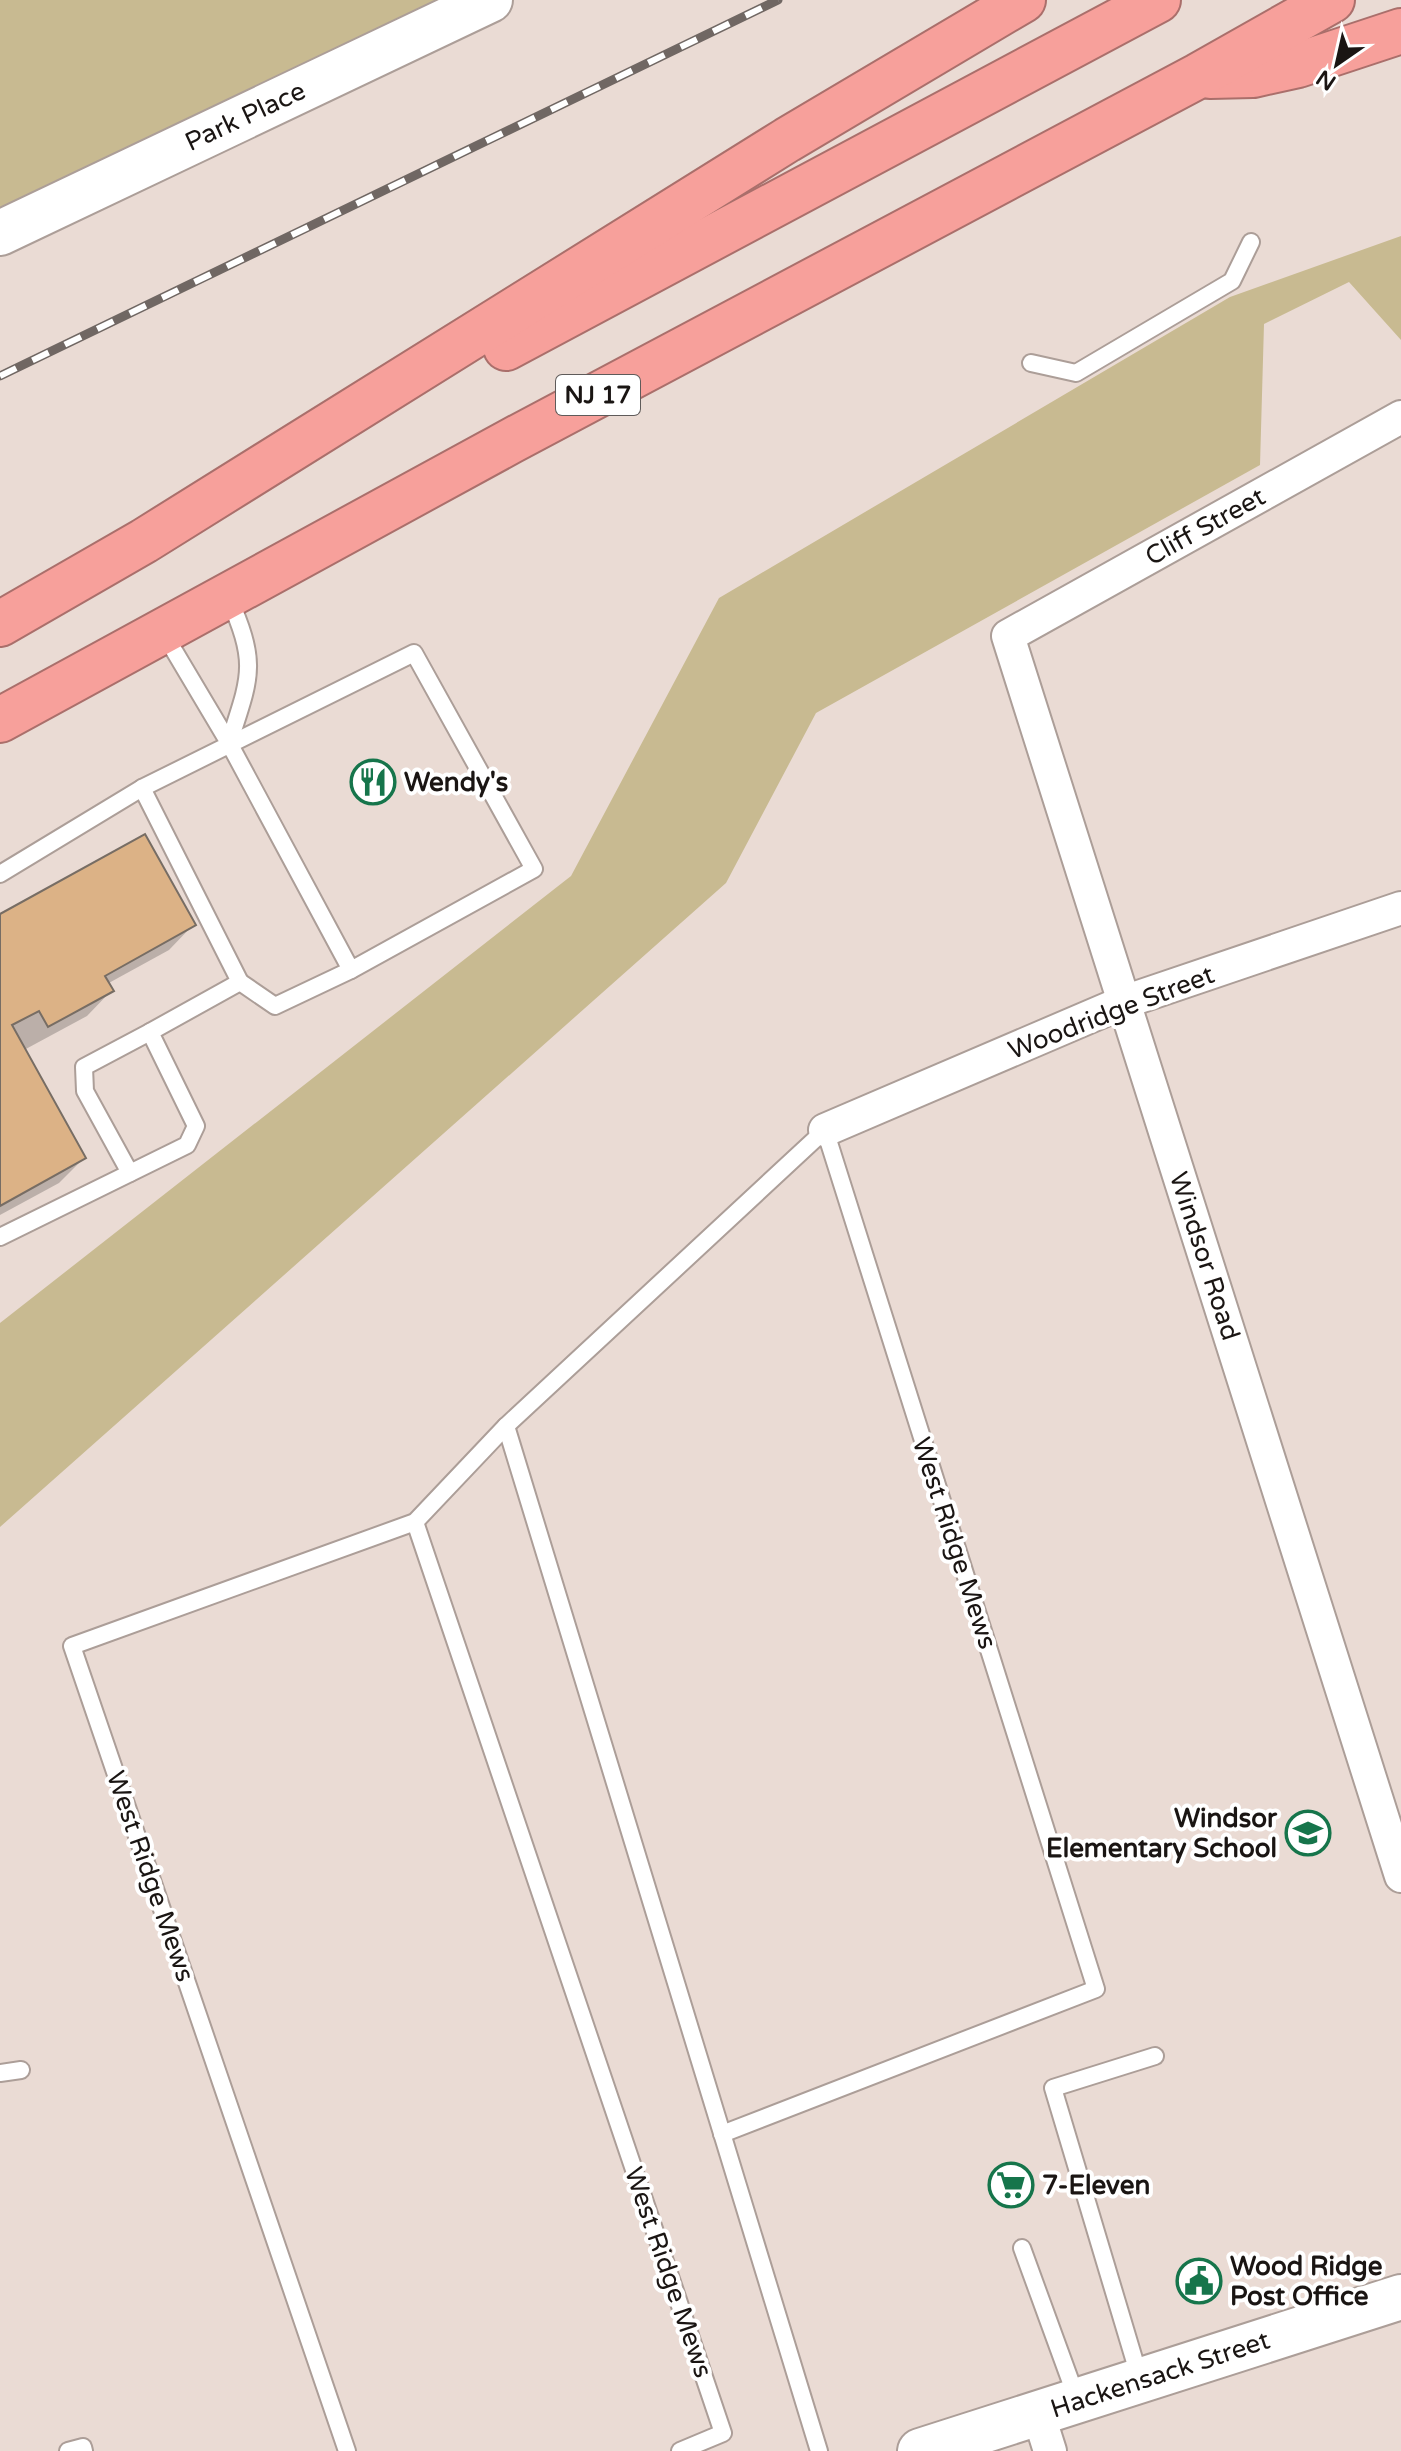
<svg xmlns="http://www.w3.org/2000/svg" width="1401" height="2451" font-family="'Varela Round',sans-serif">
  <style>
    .green { fill: #c8ba91 }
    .shadow { fill: #0003 }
    .building { fill: #dcb286; stroke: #776d64; stroke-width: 2 }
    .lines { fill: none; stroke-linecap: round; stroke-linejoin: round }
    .lane-casing { stroke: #ac9e98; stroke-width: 20 }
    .street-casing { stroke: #ac9e98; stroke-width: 36 }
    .secondary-casing { stroke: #ac9e98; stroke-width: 48 }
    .highway-casing { stroke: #aa6f6b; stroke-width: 48 }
    .lane { stroke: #fff; stroke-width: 16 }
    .street { stroke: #fff; stroke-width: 32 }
    .secondary { stroke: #fff; stroke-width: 44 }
    .highway { stroke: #f7a09b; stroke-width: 44 }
    .rail-casing { stroke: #706763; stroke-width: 9 }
    .rail { stroke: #fff; stroke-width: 6; stroke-dasharray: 18; stroke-linecap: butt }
    .labels { text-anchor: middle; stroke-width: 8; stroke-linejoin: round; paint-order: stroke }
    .shield { fill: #fff; stroke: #5f5b5a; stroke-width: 2 }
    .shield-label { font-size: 24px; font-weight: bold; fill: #1a1513 }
    .street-label { font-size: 26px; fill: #1a1513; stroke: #fff }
    .poi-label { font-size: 26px; font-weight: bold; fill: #1a1513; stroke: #fff; text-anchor: start }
  </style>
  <rect width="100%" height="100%" fill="#eadbd4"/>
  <g class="green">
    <polygon points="0,0 490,0 0,233"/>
    <polygon points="1401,236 1401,340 1349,282 1264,324 1260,465 816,713 726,883 0,1527 0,1323 571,876 719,598 1230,297"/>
  </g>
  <polygon class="shadow" points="0,916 193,925 169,950 107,984 111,991 87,1016 24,1050 84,1158 59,1183 0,1215"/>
  <polygon class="building" points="145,834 196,925 105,976 114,991 48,1027 39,1011 12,1025 86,1158 0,1206 0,914"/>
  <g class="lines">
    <g class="lane-casing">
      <g id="lane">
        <polyline points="1031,363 1076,373 1232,281 1251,242"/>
        <path d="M228,596C258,664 251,675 229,743"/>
        <polyline points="0,874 142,788 414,653 534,869 351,970 229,743 163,632"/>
        <polyline points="240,982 275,1006 351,970"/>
        <polyline points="130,1173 85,1091 84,1067 150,1032"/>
        <polyline points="0,1237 187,1145 196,1126 150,1032 240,982 142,788"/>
        <polyline points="506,1426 819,2451"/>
        <polyline points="415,1522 723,2433 680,2451"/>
        <polyline points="0,2073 21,2070"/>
        <polyline points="1022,2248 1077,2399"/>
        <polyline points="1140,2379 1053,2088 1155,2056"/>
        <polyline points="68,2451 83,2447 84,2451"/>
        <polyline points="347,2451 72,1646 415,1522 506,1426 825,1130 1096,1989 722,2134"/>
      </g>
    </g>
    <g class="street-casing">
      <g id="street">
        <polyline points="1401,417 1008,636 1401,1876"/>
        <polyline points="825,1130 1124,1002 1401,908"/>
        <polyline points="1038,2413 1050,2451"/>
      </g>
    </g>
    <g class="secondary-casing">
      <g id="secondary">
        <polyline points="0,233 490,0"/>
        <polyline points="920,2451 1401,2297"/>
      </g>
    </g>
    <g class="highway-casing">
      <g id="highway">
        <polyline points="1210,76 1253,75 1298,65 1401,31"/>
        <polyline points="506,348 1158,0"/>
        <polyline points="0,624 144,541 787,140 1023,0"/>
        <polyline points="0,720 511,441 1198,76 1332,0"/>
      </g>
    </g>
    <use href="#lane" class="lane"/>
    <use href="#street" class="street"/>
    <use href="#secondary" class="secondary"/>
    <use href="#highway" class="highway"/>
    <g class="rail-casing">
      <polyline id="rail" points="0,376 778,0"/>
    </g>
    <use href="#rail" class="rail"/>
  </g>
  <defs>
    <g id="restaurant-ring" transform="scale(2.3)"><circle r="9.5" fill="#fff" stroke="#16754b" stroke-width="1.5"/><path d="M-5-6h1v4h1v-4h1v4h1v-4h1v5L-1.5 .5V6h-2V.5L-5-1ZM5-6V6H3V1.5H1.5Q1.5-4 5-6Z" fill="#16754b"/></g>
    <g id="school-ring" transform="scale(2.3)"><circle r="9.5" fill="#fff" stroke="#16754b" stroke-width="1.5"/><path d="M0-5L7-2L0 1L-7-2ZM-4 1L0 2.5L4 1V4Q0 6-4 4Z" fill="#16754b"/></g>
    <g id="supermarket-ring" transform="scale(2.3)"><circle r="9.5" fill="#fff" stroke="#16754b" stroke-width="1.5"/><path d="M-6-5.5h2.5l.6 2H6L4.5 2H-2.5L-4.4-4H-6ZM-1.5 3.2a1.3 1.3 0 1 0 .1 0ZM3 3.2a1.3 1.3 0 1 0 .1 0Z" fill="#16754b"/></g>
    <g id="civic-ring" transform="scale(2.3)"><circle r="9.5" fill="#fff" stroke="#16754b" stroke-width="1.5"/><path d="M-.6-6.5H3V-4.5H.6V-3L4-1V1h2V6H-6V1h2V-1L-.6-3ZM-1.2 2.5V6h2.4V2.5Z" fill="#16754b"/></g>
  </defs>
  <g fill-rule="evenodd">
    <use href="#restaurant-ring" x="373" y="782"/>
    <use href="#school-ring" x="1308" y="1833"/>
    <use href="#supermarket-ring" x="1011" y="2185"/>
    <use href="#civic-ring" x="1199" y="2281"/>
  </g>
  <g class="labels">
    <rect class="shield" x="556" y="375" width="84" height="40" rx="6"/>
    <g class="shield-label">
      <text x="598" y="403">NJ 17</text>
    </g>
    <g class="street-label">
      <text transform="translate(245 116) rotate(-25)" y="9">Park Place</text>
      <text transform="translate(1205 526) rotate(-29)" y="9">Cliff Street</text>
      <text transform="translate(1111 1012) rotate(-21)" y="9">Woodridge Street</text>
      <text transform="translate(1205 1256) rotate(72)" y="9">Windsor Road</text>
      <text transform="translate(955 1543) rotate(72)" y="9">West Ridge Mews</text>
      <text transform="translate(151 1876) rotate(71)" y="9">West Ridge Mews</text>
      <text transform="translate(669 2272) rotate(71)" y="9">West Ridge Mews</text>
      <text transform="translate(1160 2374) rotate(-18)" y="9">Hackensack Street</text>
    </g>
    <g class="poi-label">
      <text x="404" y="791">Wendy's</text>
      <text x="1277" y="1827" text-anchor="end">Windsor<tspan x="1277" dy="30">Elementary School</tspan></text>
      <text x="1042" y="2194">7-Eleven</text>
      <text x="1230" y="2275">Wood Ridge<tspan x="1230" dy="30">Post Office</tspan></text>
    </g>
  </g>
  <g transform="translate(1337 64) rotate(214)" stroke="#ffffff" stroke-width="6" paint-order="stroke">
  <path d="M0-6L14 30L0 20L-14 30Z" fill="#1a1513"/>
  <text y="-12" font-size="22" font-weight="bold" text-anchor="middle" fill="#1a1513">N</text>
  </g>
</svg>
